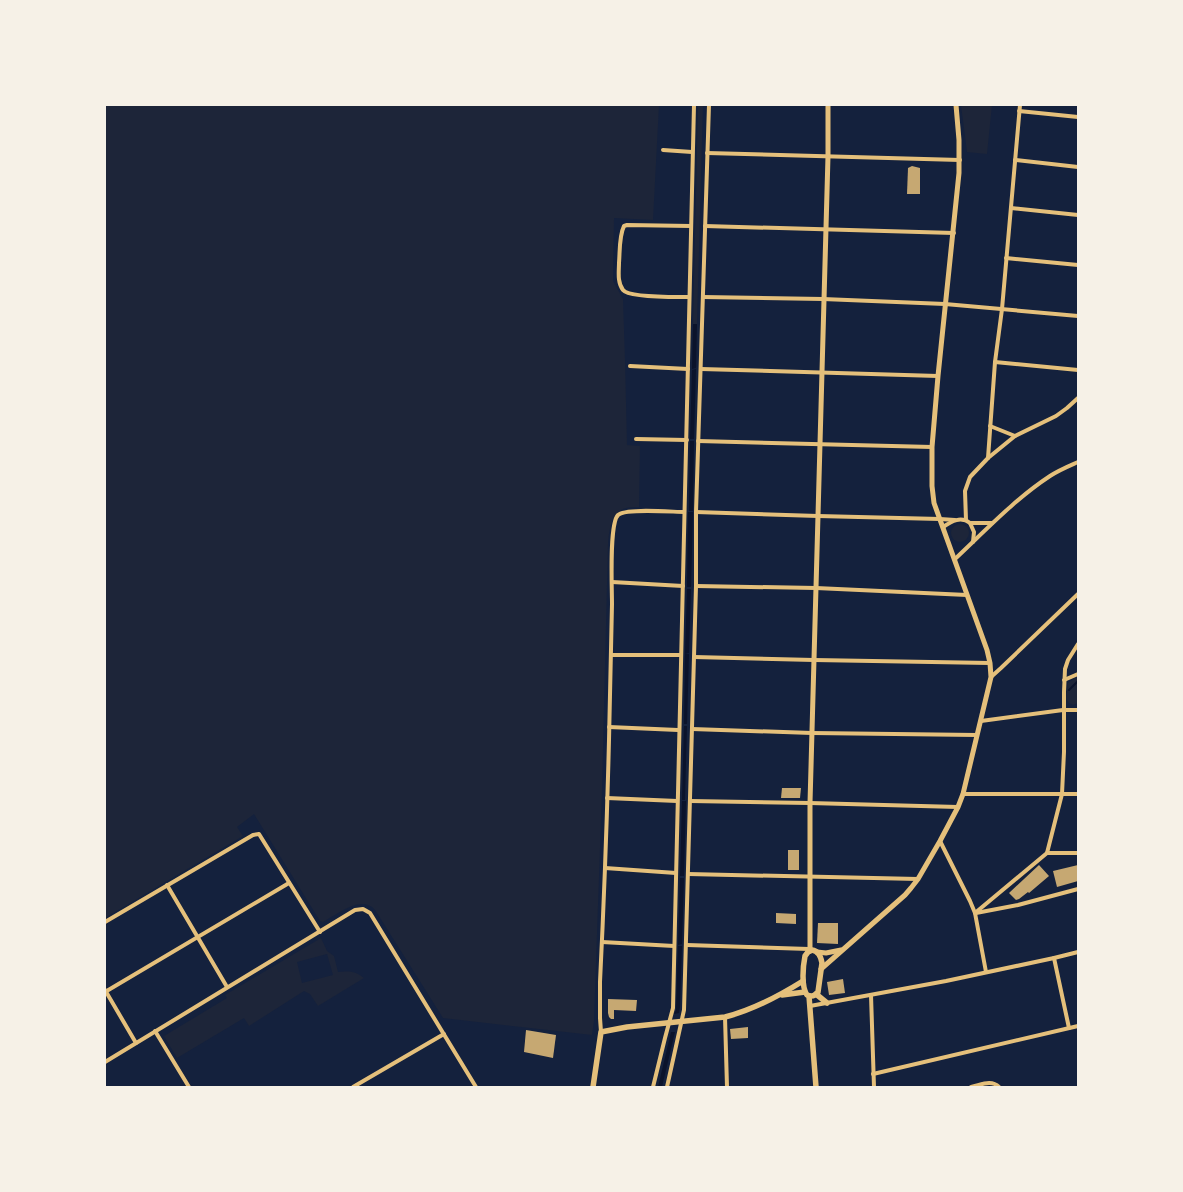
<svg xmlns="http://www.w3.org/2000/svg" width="1183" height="1192" font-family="'DM Sans',sans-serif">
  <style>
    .green { fill: #1d2539; fill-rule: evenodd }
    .water { fill: #0b132b }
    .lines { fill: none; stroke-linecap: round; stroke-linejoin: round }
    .stream { stroke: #0b132b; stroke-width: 2 }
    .building { fill: #c6a872 }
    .minor { stroke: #e5c07b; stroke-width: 4 }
    .tertiary { stroke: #e5c07b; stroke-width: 5 }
    .secondary { stroke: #e5c07b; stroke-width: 5.5 }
  </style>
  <rect width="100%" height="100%" fill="#14213d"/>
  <g class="green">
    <path d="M105,105H659L653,220L614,218L613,281L623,299L625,360L627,445L640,446L639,507C635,507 630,507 626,508C611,512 609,531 608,544L602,790L594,1021L592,1035L443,1018L377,913C375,910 373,907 370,906C357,898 334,916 323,922L320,921L254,814L237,827L243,836L105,918Z"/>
    <polygon points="698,105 703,105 697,324 693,324"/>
    <polygon points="961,105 992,105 987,154 967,152"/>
    <circle cx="960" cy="533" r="9"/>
    <polygon points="1078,676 1078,703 1073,705 1069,703 1066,699 1068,683"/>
    <path d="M321,938L327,951L334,956L338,972C350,971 355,971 364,978L318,1006L310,994L304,991L249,1026L244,1018L177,1058L164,1036L227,998L225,995ZM327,954L333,975L302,983L297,962Z"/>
  </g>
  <g class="water">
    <polygon points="693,324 697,324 696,368 692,369"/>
    <polygon points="696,369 694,439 690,439 692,370"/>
    <polygon points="690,441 694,441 693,511 689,511"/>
    <polygon points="688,512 693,512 691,587 687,587"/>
    <polygon points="687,589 691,589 689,653 685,654"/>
    <polygon points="685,654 689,654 687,724 684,724"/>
    <polygon points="684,726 687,726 685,800 682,800"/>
    <polygon points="682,801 686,801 684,876 680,876"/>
    <polygon points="680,878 684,878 682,944 678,945"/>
    <polygon points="678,946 682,946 680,1007 679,1013 674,1014 676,1010"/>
    <polygon points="671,1032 675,1032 662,1087 658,1087"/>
  </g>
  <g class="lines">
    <polyline class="stream" points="1069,690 1078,681"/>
  </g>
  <g class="building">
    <polygon points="912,166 920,168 920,194 907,194 908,168"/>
    <polygon points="782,788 801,788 800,798 781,798"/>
    <rect x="788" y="850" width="11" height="20"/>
    <polygon points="1039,865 1049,876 1029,893 1028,892 1019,899 1016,900 1009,893"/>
    <polygon points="1078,865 1078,881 1057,887 1053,871"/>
    <polygon points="776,913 796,914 796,924 776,923"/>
    <polygon points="818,923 838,923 838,944 817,943"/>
    <polygon points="843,979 845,993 829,995 827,982"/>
    <polygon points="608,999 637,1000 636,1011 614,1010 614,1019 611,1019 609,1017 608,1013"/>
    <polygon points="748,1027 748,1038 731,1039 730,1029"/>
    <polygon points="526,1030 556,1035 553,1058 524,1052"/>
  </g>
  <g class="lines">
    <g class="minor">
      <polyline points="1019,111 1078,117"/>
      <polyline points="663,150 692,152"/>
      <polyline points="707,153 960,160"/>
      <polyline points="1015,160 1078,167"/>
      <polyline points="1011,208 1078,215"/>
      <polyline points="705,226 954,233"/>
      <polyline points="1006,258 1078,265"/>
      <path d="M689,297C677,297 629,298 623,290C617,282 619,271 619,263C620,251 619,236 624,226L627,225L691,226"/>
      <polyline points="703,297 823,299 945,304 1078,316"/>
      <polyline points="995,362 1078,370"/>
      <polyline points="630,366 688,369"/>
      <polyline points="701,369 938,376"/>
      <polyline points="990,426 1015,436"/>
      <polyline points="636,439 687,440"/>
      <polyline points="698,441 932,447"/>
      <polyline points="988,458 995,362 1002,309 1020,105"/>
      <polyline points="696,512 818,516 940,519 955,520"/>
      <polyline points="966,520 965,491 970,477 988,458 1015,436 1056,416 1067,408 1078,398"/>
      <polyline points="970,523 974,532 973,542"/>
      <path d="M943,527C952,521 961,516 970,523H992"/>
      <path d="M955,559C986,530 1015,499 1050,476C1059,470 1069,466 1078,462"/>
      <polyline points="612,582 683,586"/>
      <polyline points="696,586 816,588 967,595"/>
      <polyline points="611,655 681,655"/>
      <polyline points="694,657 814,660 990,663"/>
      <polyline points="991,677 1001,668 1078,594"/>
      <polyline points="1064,680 1078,674"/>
      <polyline points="981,721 1063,710 1078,710"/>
      <polyline points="609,727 678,730"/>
      <polyline points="692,729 812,733 977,735"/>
      <polyline points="963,794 1078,794"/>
      <polyline points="607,798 677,801"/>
      <polyline points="690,801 810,803 958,807"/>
      <polyline points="940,841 970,901 975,913 986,972"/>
      <polyline points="1047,853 1078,853"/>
      <polyline points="605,868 676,873"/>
      <polyline points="688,874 918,879"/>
      <polyline points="167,885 227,987"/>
      <polyline points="975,913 1047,853 1062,794 1064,752 1064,692 1065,669 1068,660 1078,644"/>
      <polyline points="976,913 1018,905 1078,889"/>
      <polyline points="105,922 253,835 259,834 320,932"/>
      <polyline points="602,942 674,946"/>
      <polyline points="687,945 809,949"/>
      <polyline points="1054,958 1069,1028"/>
      <polyline points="105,990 136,1043"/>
      <polyline points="105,992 289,883"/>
      <polyline points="871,995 874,1087"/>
      <polyline points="810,1006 946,981 1054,958 1078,952"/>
      <polyline points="725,1017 727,1087"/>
      <polyline points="155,1031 189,1087"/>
      <path d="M601,1032L600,1018V982C604,901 607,821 609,740C610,695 611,650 612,604C612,588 609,524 618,515C625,508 673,512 684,512"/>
      <polyline points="105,1062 355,910 363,909 370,913 476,1087"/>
      <polyline points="873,1074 1078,1026"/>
      <polyline points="353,1087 444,1034"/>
      <polyline points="653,1087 665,1038 673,1008 694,105"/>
      <polyline points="667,1087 684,1010 696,586 696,512 709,105"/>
      <path d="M971,1087C981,1085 991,1079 999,1087"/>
    </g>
    <g class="tertiary">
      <polyline points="810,951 810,803 828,156 828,105"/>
      <polyline points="817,952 826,953 841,950"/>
      <polyline points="821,969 905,895 911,888 918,879 940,841 958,807 963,794 991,677 990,663 987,650 934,503 932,486 932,447 938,376 959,173 959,140 956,105"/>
    </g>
    <g class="secondary">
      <path d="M812,950C819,951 821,957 822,963L818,992C815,996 812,997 807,995C801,986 803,966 805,956L808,952Z"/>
      <polyline points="816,994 827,1003"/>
      <polyline points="782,995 805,992"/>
      <polyline points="809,996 816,1087"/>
      <path d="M593,1087L601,1032L627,1027L725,1017C753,1010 779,996 803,981"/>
    </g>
  </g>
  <rect width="1183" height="1192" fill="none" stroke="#f6f1e7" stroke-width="212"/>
</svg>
